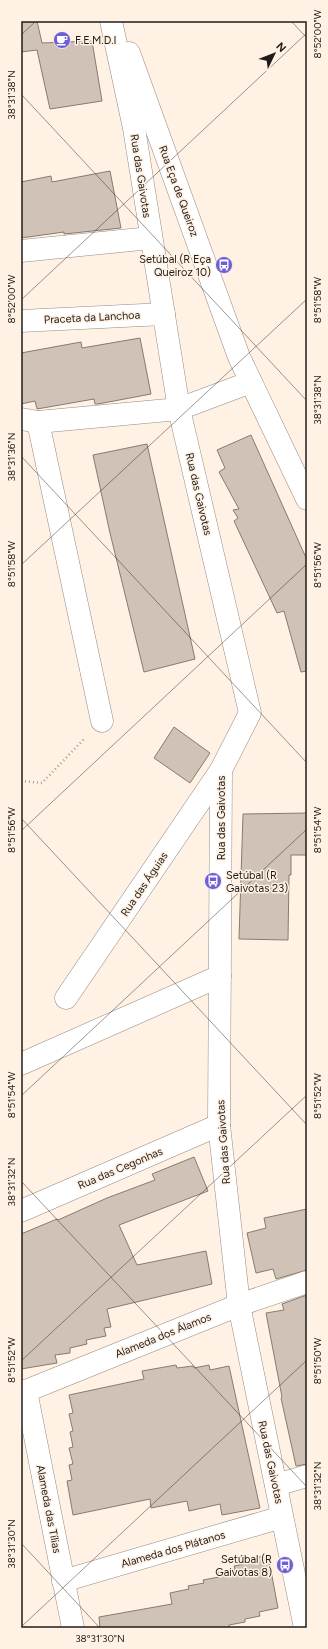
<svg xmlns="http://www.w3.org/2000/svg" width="328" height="1649" font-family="Figtree,sans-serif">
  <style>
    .building { fill: #d0c2b6; stroke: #877b70 }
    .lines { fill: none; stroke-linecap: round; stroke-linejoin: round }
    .minor-casing { stroke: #978a7f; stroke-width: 23 }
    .path { stroke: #a79c93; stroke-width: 2.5; stroke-dasharray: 1 3; stroke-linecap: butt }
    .minor { stroke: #fff; stroke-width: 22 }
    .ticks { fill: none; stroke: #211c18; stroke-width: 1; stroke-opacity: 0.45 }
    .labels { text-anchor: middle; stroke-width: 3; stroke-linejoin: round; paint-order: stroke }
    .poi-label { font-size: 11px; fill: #211c18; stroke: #fff1e4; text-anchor: start }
    .street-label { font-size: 11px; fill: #211c18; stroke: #fff1e4 }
    .neatline { fill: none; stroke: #211c18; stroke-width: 1.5 }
    .ticks-label { font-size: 10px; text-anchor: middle; fill: #211c18 }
  </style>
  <rect width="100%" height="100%" fill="#fff1e4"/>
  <g class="building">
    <polygon points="21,21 37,21 42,43 92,41 102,101 50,109 37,50 21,52"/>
    <polygon points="110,171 121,228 64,234 64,232 21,238 21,182 51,176 52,182"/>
    <polygon points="140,338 151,394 98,404 95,404 94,399 37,409 35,401 21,404 21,353 81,342 82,348"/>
    <polygon points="251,435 307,560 307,671 301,672 284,611 277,613 234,521 238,518 233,510 239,509 219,472 225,468 217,450"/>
    <polygon points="147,444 195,659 144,672 110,533 93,455"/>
    <polygon points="174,727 210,753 190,783 154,758"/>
    <polygon points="307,813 307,855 291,855 291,875 289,875 288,940 239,939 243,814"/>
    <polygon points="194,1157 208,1191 119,1225 137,1265 206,1251 212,1284 107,1309 111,1327 104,1328 106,1336 86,1340 87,1344 70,1348 70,1353 55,1355 57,1363 21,1369 21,1234 57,1219 58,1220 107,1198 155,1180 152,1174"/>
    <polygon points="307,1209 307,1270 276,1279 273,1269 256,1273 247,1233 266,1228 264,1218"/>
    <polygon points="307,1295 307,1464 296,1466 281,1398 282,1397 266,1313 284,1310 282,1304"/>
    <polygon points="176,1365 177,1368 193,1366 194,1368 209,1365 210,1370 229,1366 260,1508 222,1515 220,1504 189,1511 187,1501 151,1508 150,1499 73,1515 67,1481 72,1480 69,1465 73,1464 69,1448 73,1447 70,1432 73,1431 69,1414 73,1413 69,1395 144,1379 142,1371"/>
    <polygon points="268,1555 278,1608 259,1612 260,1616 245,1619 245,1622 229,1625 229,1628 100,1628 99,1617 172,1604 170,1593 189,1589 188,1586 204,1583 203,1580 219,1577 218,1572 235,1569 234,1566 249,1563 249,1559"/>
  </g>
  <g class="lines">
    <g class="minor-casing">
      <g id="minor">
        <polyline points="111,21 134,128 179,409 250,713 221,770 219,1125 239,1305 305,1628"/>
        <polyline points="129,53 239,357 307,499"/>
        <polyline points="21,251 151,238"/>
        <polyline points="21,321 164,314"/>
        <polyline points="21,419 38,422 179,409 251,382"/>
        <polyline points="38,422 102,721"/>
        <polyline points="66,998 221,770"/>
        <polyline points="21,1064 220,976"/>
        <polyline points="21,1211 219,1125"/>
        <polyline points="26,1391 73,1628"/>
        <polyline points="21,1393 239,1305 307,1282"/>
        <polyline points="276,1485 307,1476"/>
        <polyline points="63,1581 282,1517"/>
      </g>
    </g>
    <polyline class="path" points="21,781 42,783 85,738"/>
    <use href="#minor" class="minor"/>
  </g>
  <path class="ticks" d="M291,21L307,38M21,35L36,21M21,94L307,401M21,300L307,33M21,456L307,763M21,565L307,299M21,818L307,1125M21,831L307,564M21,1096L307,829M21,1181L307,1487M21,1361L307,1095M21,1543L100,1628M21,1627L307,1360M304,1628L307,1625"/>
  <defs>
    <g id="cafe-disc" transform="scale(0.9)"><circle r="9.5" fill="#6c5fd8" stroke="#fff1e4"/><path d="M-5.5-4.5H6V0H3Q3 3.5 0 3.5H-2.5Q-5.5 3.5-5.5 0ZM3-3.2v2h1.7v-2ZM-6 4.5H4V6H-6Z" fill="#fff"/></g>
    <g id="bus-disc" transform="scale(0.9)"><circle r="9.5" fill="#6c5fd8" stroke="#fff1e4"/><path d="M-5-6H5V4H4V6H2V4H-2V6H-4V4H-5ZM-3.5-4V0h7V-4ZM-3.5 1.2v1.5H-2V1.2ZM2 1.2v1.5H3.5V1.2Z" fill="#fff"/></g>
  </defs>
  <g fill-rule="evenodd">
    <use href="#cafe-disc" x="62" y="40"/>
    <use href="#bus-disc" x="224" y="265"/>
    <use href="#bus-disc" x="213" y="881"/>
    <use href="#bus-disc" x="285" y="1565"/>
  </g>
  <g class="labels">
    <g class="poi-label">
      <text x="75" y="44">F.E.M.D.I</text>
      <text x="211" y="263" text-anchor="end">Setúbal (R Eça<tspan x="211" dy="13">Queiroz 10)</tspan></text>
      <text x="226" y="879">Setúbal (R<tspan x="226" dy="13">Gaivotas 23)</tspan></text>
      <text x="272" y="1563" text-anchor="end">Setúbal (R<tspan x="272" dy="13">Gaivotas 8)</tspan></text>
    </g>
    <g class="street-label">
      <text transform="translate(141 176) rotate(81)" y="4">Rua das Gaivotas</text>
      <text transform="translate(179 191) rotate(70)" y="4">Rua Eça de Queiroz</text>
      <text transform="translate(92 317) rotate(-3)" y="4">Praceta da Lanchoa</text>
      <text transform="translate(199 494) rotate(77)" y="4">Rua das Gaivotas</text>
      <text transform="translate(221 818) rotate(-90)" y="4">Rua das Gaivotas</text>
      <text transform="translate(144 884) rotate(-56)" y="4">Rua das Águias</text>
      <text transform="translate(223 1142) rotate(-94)" y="4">Rua das Gaivotas</text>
      <text transform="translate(120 1168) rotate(-23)" y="4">Rua das Cegonhas</text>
      <text transform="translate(163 1335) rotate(-22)" y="4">Alameda dos Álamos</text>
      <text transform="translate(271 1462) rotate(78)" y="4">Rua das Gaivotas</text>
      <text transform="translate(49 1509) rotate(79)" y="4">Alameda das Tílias</text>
      <text transform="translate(173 1549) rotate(-16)" y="4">Alameda dos Plátanos</text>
    </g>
  </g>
  <rect width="328" height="1649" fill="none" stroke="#fff1e4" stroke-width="44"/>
  <g transform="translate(274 54) rotate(47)" stroke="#fff1e4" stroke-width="3" paint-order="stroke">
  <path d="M0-3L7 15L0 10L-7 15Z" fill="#211c18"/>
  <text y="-6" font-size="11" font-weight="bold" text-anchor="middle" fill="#211c18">N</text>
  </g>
  <rect x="22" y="22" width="284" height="1605" class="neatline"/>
  <g class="ticks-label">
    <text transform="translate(317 34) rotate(-90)" y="4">8°52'00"W</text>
    <text transform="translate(11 95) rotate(-90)" y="4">38°31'38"N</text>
    <text transform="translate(11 299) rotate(-90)" y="4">8°52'00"W</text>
    <text transform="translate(317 300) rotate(-90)" y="4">8°51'58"W</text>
    <text transform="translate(317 400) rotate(-90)" y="4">38°31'38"N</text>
    <text transform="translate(11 457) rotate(-90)" y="4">38°31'36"N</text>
    <text transform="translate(11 564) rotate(-90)" y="4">8°51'58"W</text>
    <text transform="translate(317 565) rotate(-90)" y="4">8°51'56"W</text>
    <text transform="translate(11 830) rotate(-90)" y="4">8°51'56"W</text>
    <text transform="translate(317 830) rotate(-90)" y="4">8°51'54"W</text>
    <text transform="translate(11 1095) rotate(-90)" y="4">8°51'54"W</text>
    <text transform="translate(317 1096) rotate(-90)" y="4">8°51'52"W</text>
    <text transform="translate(11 1182) rotate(-90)" y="4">38°31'32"N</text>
    <text transform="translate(11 1360) rotate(-90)" y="4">8°51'52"W</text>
    <text transform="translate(317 1361) rotate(-90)" y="4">8°51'50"W</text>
    <text transform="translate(317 1486) rotate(-90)" y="4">38°31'32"N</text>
    <text transform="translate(11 1544) rotate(-90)" y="4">38°31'30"N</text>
    <text x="100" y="1642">38°31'30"N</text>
  </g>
</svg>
